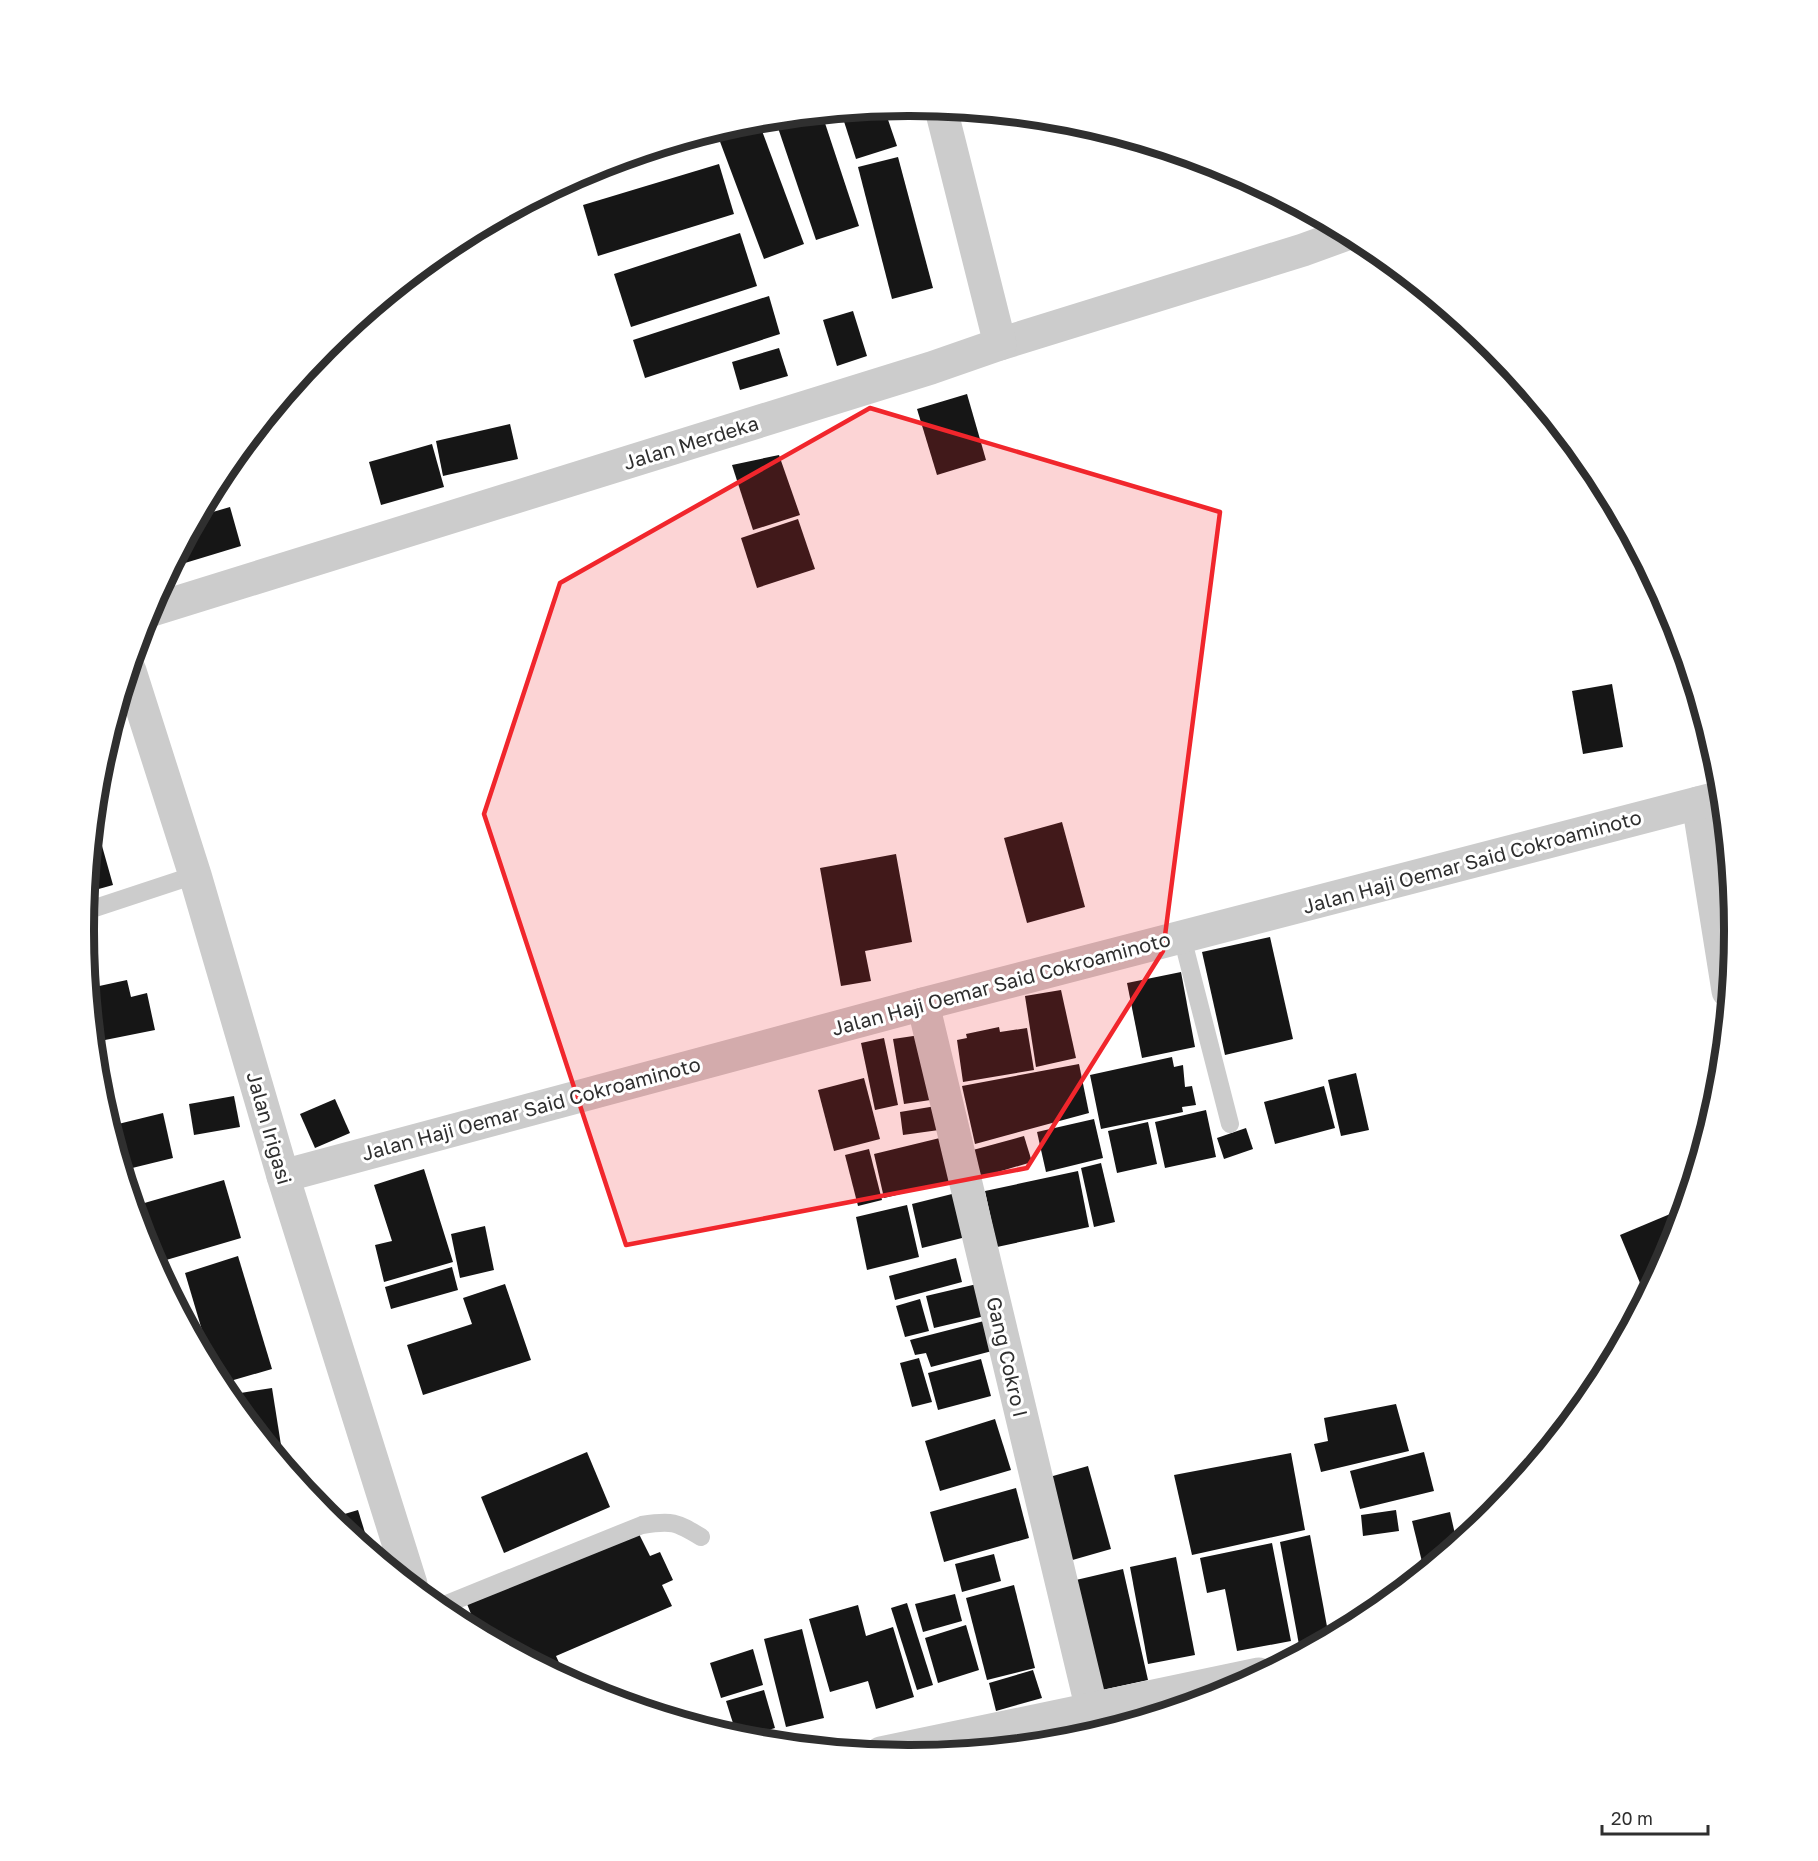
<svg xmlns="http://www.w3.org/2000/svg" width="1818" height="1861" font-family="'Golos Text',sans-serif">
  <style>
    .building { fill: #161616 }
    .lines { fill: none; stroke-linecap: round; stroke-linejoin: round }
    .lane { stroke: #ccc; stroke-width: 18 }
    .street { stroke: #ccc; stroke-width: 33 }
    .marked { fill: #f1262c; fill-opacity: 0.2; stroke: #f1262c; stroke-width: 4.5; stroke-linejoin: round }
    .labels { text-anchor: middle; stroke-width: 6; stroke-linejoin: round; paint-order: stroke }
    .street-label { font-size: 20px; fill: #2f2f2f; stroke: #fff }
    .rim { fill: none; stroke: #2f2f2f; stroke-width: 8 }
  </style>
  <rect width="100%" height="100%" fill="#fff"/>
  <g class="building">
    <polygon points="884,108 897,146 856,159 841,112"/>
    <polygon points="822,114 859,226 816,240 775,119"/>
    <polygon points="758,120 804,244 764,259 716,131 748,121"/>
    <polygon points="898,157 933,288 892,299 858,167"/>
    <polygon points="719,164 734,214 598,256 583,205"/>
    <polygon points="740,233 757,286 631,327 614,274"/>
    <polygon points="769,296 780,334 645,378 633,340"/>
    <polygon points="853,311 867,356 837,366 823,320"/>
    <polygon points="779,348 788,376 740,390 732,362"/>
    <polygon points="967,394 986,460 937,475 917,409"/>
    <polygon points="510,424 518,459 443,476 436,441"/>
    <polygon points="432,444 444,487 381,505 369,462"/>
    <polygon points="779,455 800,515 753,530 732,465"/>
    <polygon points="230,507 241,546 185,563 181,550 199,516"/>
    <polygon points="798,519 815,569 757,588 741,538"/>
    <polygon points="1612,684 1623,747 1583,754 1572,691"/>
    <polygon points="95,821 113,885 88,892"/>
    <polygon points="1062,822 1085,907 1027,923 1004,838"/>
    <polygon points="896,854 912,942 865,951 871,981 841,986 820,868"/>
    <polygon points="1270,937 1293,1039 1225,1055 1202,952"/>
    <polygon points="1181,972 1195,1047 1142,1058 1127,983"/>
    <polygon points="127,980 131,997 147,993 155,1030 95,1042 90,988"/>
    <polygon points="1061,990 1076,1058 1036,1067 1025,996"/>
    <polygon points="999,1027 1000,1032 1027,1028 1034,1070 963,1082 957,1040 967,1038 966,1034"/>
    <polygon points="927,1034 937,1099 904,1104 893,1039"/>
    <polygon points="884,1038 898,1105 875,1110 861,1043"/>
    <polygon points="1172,1057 1174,1067 1183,1065 1185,1087 1192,1086 1196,1105 1182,1107 1183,1112 1101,1129 1090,1075"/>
    <polygon points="1079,1064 1089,1113 975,1144 962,1086"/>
    <polygon points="1356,1073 1369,1130 1341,1136 1328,1080"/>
    <polygon points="864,1078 880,1139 834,1151 818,1090"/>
    <polygon points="1324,1086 1335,1128 1275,1144 1264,1102"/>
    <polygon points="234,1096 240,1127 194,1135 189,1104"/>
    <polygon points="335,1099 350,1133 315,1148 300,1114"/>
    <polygon points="942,1105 946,1129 903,1135 900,1112"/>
    <polygon points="1206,1110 1216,1157 1165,1168 1155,1122"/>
    <polygon points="163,1113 173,1158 124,1170 110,1126"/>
    <polygon points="1094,1119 1103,1158 1046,1172 1037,1132"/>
    <polygon points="1148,1122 1157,1164 1117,1173 1108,1131"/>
    <polygon points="1246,1128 1253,1149 1224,1159 1217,1138"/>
    <polygon points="1024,1136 1032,1162 981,1177 973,1150"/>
    <polygon points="944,1137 954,1181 884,1198 874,1154"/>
    <polygon points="869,1149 882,1200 858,1206 845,1155"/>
    <polygon points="1101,1163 1115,1222 1094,1227 1081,1168"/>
    <polygon points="424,1169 453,1262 384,1282 375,1245 392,1241 374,1185"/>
    <polygon points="1078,1171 1089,1227 997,1247 985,1191"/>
    <polygon points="224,1180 241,1238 156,1263 147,1246 134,1206"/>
    <polygon points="956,1193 966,1237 922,1248 912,1204"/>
    <polygon points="907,1205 919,1257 867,1270 856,1217"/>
    <polygon points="1682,1209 1671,1247 1645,1295 1620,1235"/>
    <polygon points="485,1226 494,1270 460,1278 451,1234"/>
    <polygon points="238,1256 272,1369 220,1384 215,1374 185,1273"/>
    <polygon points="956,1258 962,1282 895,1300 889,1276"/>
    <polygon points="452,1267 458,1290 391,1309 385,1287"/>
    <polygon points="505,1284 531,1360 423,1395 407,1345 472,1324 463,1298"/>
    <polygon points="977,1284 985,1316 934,1328 926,1296"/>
    <polygon points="920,1299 929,1331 905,1337 896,1306"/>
    <polygon points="984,1321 992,1351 931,1367 926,1353 915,1355 910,1340"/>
    <polygon points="919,1358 932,1402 912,1407 900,1363"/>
    <polygon points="981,1359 991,1396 938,1410 928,1373"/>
    <polygon points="272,1388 284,1464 228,1395"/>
    <polygon points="1396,1404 1409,1451 1321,1472 1314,1444 1328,1441 1324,1418"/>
    <polygon points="995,1419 1011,1470 940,1491 925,1441"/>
    <polygon points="587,1452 610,1507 504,1553 481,1497"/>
    <polygon points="1424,1452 1434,1491 1360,1509 1350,1471"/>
    <polygon points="1291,1453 1305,1530 1192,1555 1174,1475"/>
    <polygon points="1088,1466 1111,1549 1069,1561 1046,1478"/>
    <polygon points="309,1483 313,1498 302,1485"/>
    <polygon points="1016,1488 1029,1538 944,1562 930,1512"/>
    <polygon points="358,1510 366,1536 356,1539 331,1518"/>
    <polygon points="1396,1510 1399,1531 1363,1536 1361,1515"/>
    <polygon points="1450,1512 1457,1543 1424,1570 1412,1521"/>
    <polygon points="638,1532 650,1556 660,1552 673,1580 662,1585 672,1606 556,1656 562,1669 555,1672 478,1631 467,1604"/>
    <polygon points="1310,1535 1329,1637 1309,1648 1300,1650 1280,1542"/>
    <polygon points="1272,1543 1291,1641 1237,1651 1225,1589 1207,1593 1200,1558"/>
    <polygon points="994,1554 1001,1581 962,1592 955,1564"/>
    <polygon points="1176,1557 1195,1655 1148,1664 1130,1567"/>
    <polygon points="1123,1569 1148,1680 1102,1690 1076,1580"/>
    <polygon points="1014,1585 1035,1668 987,1680 966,1598"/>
    <polygon points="955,1594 962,1621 923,1632 915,1604"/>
    <polygon points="907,1603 933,1685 917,1690 891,1608"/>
    <polygon points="858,1605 866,1636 893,1627 914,1697 876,1709 868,1681 830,1692 809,1619"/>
    <polygon points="966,1625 979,1670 938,1683 925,1638"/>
    <polygon points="802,1629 824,1718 786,1727 764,1639"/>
    <polygon points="753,1649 763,1685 721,1698 710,1663"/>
    <polygon points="1033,1670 1042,1698 996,1711 989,1683"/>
    <polygon points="764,1690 775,1728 743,1738 737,1736 726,1701"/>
    <polygon points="1137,1718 1137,1719 1113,1727 1112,1723"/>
  </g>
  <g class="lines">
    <g class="lane">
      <polyline points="86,911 195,875"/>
      <polyline points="1182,937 1230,1124"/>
      <path d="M439,1607L642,1525C672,1520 676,1522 701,1537"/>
    </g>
    <g class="street">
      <polyline points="1000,344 1303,250 1347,234"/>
      <polyline points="149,611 931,368 1000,344 941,109"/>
      <polyline points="130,671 195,875 283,1176 411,1584"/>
      <polyline points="1698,803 1728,991"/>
      <polyline points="923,1004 1092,1710"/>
      <polyline points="283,1176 923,1004 1721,797"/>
      <polyline points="881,1753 1259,1674"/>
    </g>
  </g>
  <path class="marked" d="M870,408L1220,512L1163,951L1027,1168L626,1245L484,814L560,583Z"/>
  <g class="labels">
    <g class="street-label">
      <text transform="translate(691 443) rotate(-17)" y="7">Jalan Merdeka</text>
      <text transform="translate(1472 862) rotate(-15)" y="7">Jalan Haji Oemar Said Cokroaminoto</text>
      <text transform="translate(1001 984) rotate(-15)" y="7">Jalan Haji Oemar Said Cokroaminoto</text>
      <text transform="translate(531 1109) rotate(-15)" y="7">Jalan Haji Oemar Said Cokroaminoto</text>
      <text transform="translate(269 1128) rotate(74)" y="7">Jalan Irigasi</text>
      <text transform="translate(1007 1357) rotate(77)" y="7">Gang Cokro I</text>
    </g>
  </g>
  <path d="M0 0H1818V1861H0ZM908 116H910A814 814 0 0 1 1724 930V931A814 814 0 0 1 910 1745H908A814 814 0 0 1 94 931V930A814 814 0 0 1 908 116Z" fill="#fff" fill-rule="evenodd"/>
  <path class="rim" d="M908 116H910A814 814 0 0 1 1724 930V931A814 814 0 0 1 910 1745H908A814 814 0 0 1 94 931V930A814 814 0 0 1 908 116Z"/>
  <path d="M1602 1825v9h106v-9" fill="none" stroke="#2f2f2f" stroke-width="3"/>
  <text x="1611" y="1825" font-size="18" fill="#2f2f2f" stroke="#ffffff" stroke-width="4.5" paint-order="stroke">20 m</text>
</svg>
